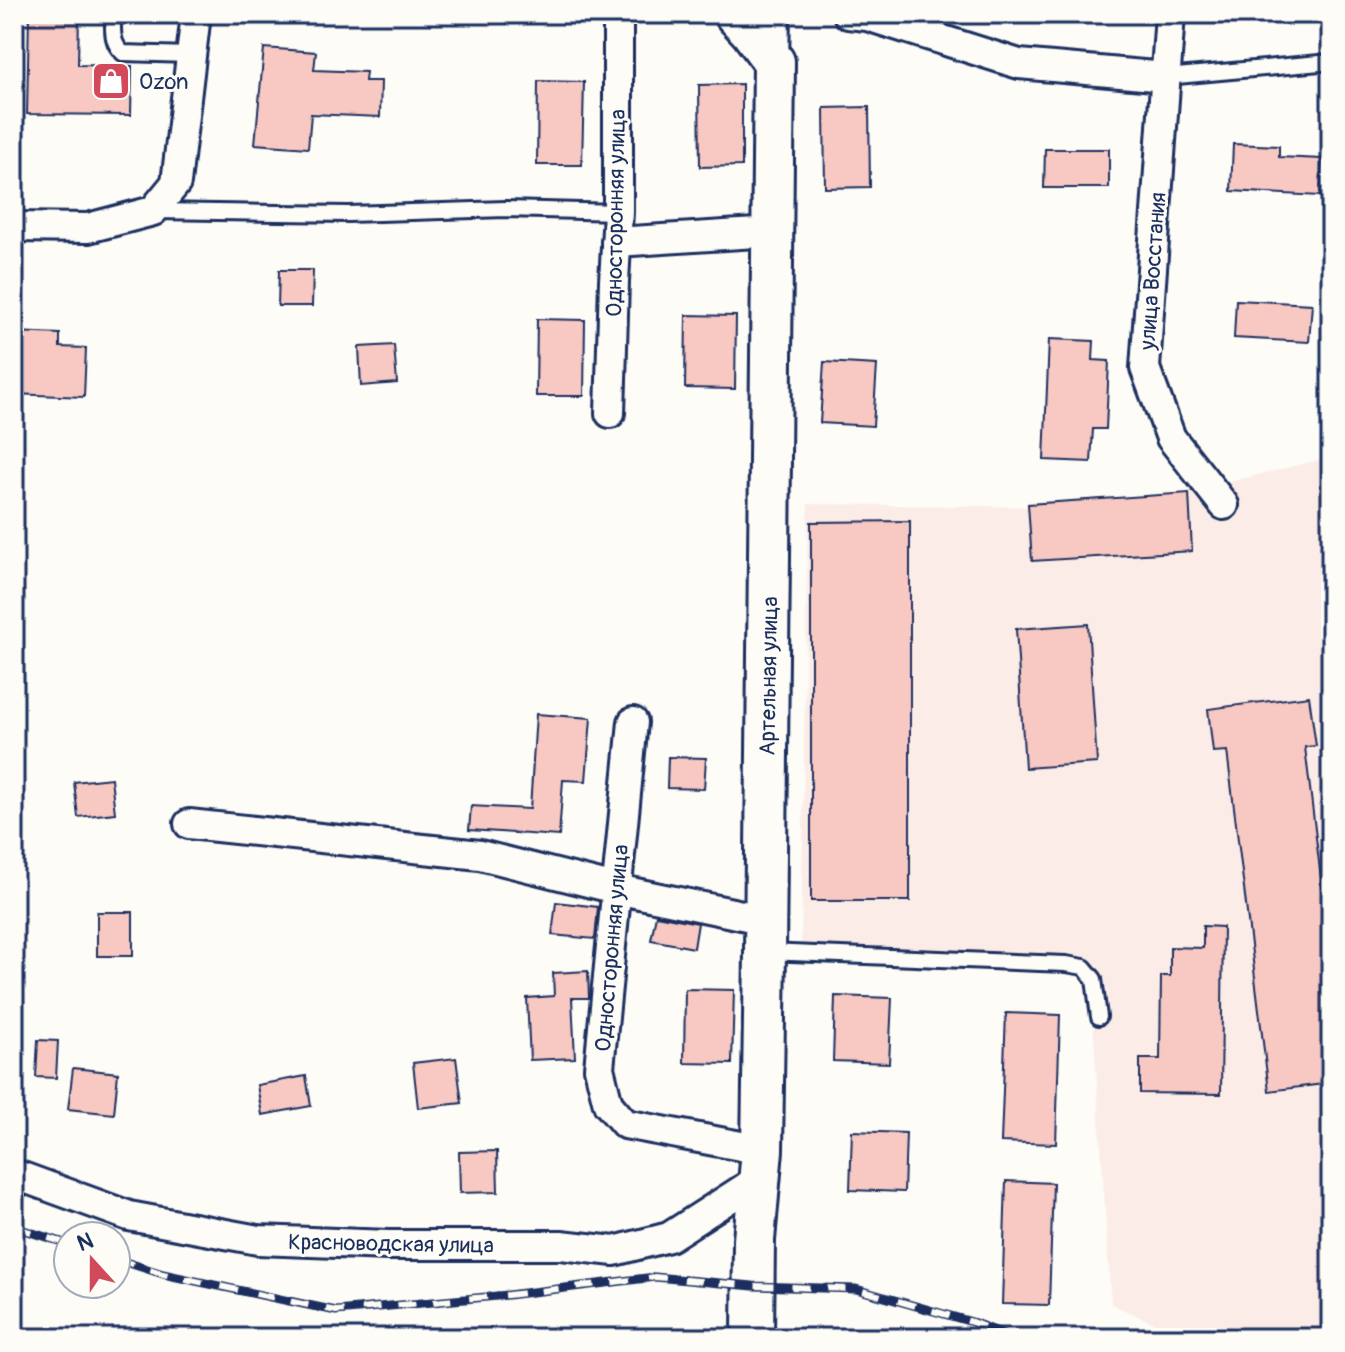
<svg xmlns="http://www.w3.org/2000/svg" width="1345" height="1352" font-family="Pangolin,sans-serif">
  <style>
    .built { fill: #fcece7 }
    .building { fill: #f8c8c3; stroke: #1b2f5e; stroke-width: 2 }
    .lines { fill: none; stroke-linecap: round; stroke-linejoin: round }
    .lane-casing { stroke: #1b2f5e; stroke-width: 20 }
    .street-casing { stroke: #1b2f5e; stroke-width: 34 }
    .secondary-casing { stroke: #1b2f5e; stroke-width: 46 }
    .lane { stroke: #fdfcf7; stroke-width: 14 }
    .street { stroke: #fdfcf7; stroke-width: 28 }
    .secondary { stroke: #fdfcf7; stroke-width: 40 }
    .rail-casing { stroke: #1b2f5e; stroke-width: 9 }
    .rail { stroke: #fdfcf7; stroke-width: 6; stroke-dasharray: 18; stroke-linecap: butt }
    .labels { text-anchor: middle; stroke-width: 6; stroke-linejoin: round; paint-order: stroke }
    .poi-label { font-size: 22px; fill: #1b2f5e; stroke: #fdfcf7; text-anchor: start }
    .street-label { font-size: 22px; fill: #1b2f5e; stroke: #fdfcf7 }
  </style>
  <rect width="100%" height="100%" fill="#fdfcf7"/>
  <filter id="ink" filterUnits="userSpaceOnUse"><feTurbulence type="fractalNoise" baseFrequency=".0125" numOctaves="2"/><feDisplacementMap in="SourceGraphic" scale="16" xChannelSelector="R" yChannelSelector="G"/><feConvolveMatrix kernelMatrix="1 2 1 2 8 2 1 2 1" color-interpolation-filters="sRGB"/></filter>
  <g filter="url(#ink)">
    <polygon class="built" points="1331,457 1331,1338 1187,1338 1111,1304 1089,958 949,958 801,947 808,504 1123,508"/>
    <g class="building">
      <polygon points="29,14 79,14 78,65 132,66 131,115 27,114"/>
      <polygon points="264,48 316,52 314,70 366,72 365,81 381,81 380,117 311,114 308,148 255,144"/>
      <polygon points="538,81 584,82 582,165 537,165"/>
      <polygon points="742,84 742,166 700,167 699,85"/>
      <polygon points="869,107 870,187 825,188 824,108"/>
      <polygon points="1233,144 1279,146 1279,157 1322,159 1320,196 1231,191"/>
      <polygon points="1045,149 1109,149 1109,188 1044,188"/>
      <polygon points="279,270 313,270 312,306 278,306"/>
      <polygon points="1236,300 1312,304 1309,342 1234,338"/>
      <polygon points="686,315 736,316 735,389 685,388"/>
      <polygon points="537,319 585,320 584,396 536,396"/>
      <polygon points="14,332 60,334 60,347 86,348 84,397 14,394"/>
      <polygon points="1049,339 1094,341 1093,360 1109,361 1106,429 1093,429 1091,462 1044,460"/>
      <polygon points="394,345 397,383 361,386 359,347"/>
      <polygon points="824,362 877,365 873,426 820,423"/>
      <polygon points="1189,493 1192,551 1032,561 1028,504"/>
      <polygon points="910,521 910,901 811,901 811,522"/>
      <polygon points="1088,624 1097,763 1025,768 1016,629"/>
      <polygon points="1309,696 1316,746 1305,747 1331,961 1331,1083 1269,1091 1227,751 1213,752 1208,709"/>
      <polygon points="536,714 591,718 586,781 563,780 559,836 469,830 471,806 530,809"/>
      <polygon points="668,757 706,758 704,789 667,788"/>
      <polygon points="111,778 115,813 78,817 74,782"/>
      <polygon points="556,902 598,907 595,939 552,935"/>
      <rect x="97" y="912" width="36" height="44"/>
      <polygon points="656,915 698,923 694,948 651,940"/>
      <polygon points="1203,926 1223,927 1221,1094 1140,1093 1140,1059 1160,1059 1161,976 1170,976 1170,947 1203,948"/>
      <polygon points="588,971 589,998 572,998 575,1058 530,1060 527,998 554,996 553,973"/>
      <polygon points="685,989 734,990 732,1064 684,1063"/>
      <polygon points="835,996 892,998 889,1063 833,1061"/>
      <polygon points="1006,1013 1060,1015 1056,1144 1001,1142"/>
      <polygon points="38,1040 58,1041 56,1078 36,1077"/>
      <polygon points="456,1058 462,1103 418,1108 413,1063"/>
      <polygon points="73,1068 118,1073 114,1114 68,1109"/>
      <polygon points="306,1076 311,1106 262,1115 257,1085"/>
      <polygon points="852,1131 906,1133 904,1192 850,1190"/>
      <polygon points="497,1151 498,1192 460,1193 459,1152"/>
      <polygon points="1006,1181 1053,1183 1049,1305 1002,1304"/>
    </g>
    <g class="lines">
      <g class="lane-casing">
        <g id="lane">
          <path d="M113,14C113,29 111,43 123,53L190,55"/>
          <polyline points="1166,77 1331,62"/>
          <polyline points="154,211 348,214 506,209 618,212"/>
          <polyline points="766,952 1066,964 1084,967 1094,979 1099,1017"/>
        </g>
      </g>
      <g class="street-casing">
        <g id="street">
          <polyline points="848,14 867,16 1019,64 1166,77"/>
          <polyline points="1170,14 1145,368 1171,438 1224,505"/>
          <polyline points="774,62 775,14"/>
          <polyline points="14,227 88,228 153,211 176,183 196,14"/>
          <polyline points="616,242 772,232"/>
          <polyline points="610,413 614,281 618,212 618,14"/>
          <polyline points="633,722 599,1068 608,1104 625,1124 762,1150"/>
          <polyline points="189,824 480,855 616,889 766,920"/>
          <polyline points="14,1174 129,1216 258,1240 389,1245 561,1245 614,1251 669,1237 759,1179"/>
        </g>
      </g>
      <g class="secondary-casing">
        <polyline id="secondary" points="735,14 751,31 774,62 765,952 762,1150 754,1240 753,1338"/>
      </g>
      <use href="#lane" class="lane"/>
      <use href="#street" class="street"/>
      <use href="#secondary" class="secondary"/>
      <g class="rail-casing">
        <g id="rail">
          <polyline points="14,1227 68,1244"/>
          <polyline points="116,1259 163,1274 336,1311 508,1295 655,1277 753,1286 856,1289 972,1322 1013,1338"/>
        </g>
      </g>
      <use href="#rail" class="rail"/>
    </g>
  </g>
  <defs>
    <g id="shop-square" transform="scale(2)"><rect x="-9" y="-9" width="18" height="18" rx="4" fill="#d1495b" stroke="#fdfcf7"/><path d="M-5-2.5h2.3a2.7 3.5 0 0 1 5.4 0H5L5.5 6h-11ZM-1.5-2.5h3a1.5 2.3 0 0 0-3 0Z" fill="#fff"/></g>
  </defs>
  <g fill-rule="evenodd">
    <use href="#shop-square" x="111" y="81"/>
  </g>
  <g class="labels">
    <g class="poi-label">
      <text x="139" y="89">Ozon</text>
    </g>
    <g class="street-label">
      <text transform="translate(615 213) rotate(-89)" y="8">Односторонняя улица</text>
      <text transform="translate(1152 271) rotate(-86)" y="8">улица Восстания</text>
      <text transform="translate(768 676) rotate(-89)" y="8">Артельная улица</text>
      <text transform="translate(611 948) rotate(-85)" y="8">Односторонняя улица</text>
      <text transform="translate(391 1243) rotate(1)" y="8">Красноводская улица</text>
    </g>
  </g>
  <rect width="1345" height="1352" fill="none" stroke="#fdfcf7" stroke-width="48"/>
  <rect x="24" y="24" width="1297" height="1304" fill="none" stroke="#1b2f5e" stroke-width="3" filter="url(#ink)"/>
  <g transform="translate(92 1260) rotate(339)"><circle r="38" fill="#fdfcf7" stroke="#a3aaba" stroke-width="2"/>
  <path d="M0-6L14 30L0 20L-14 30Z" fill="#d1495b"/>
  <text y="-12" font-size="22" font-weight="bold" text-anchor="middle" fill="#1b2f5e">N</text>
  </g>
</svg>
